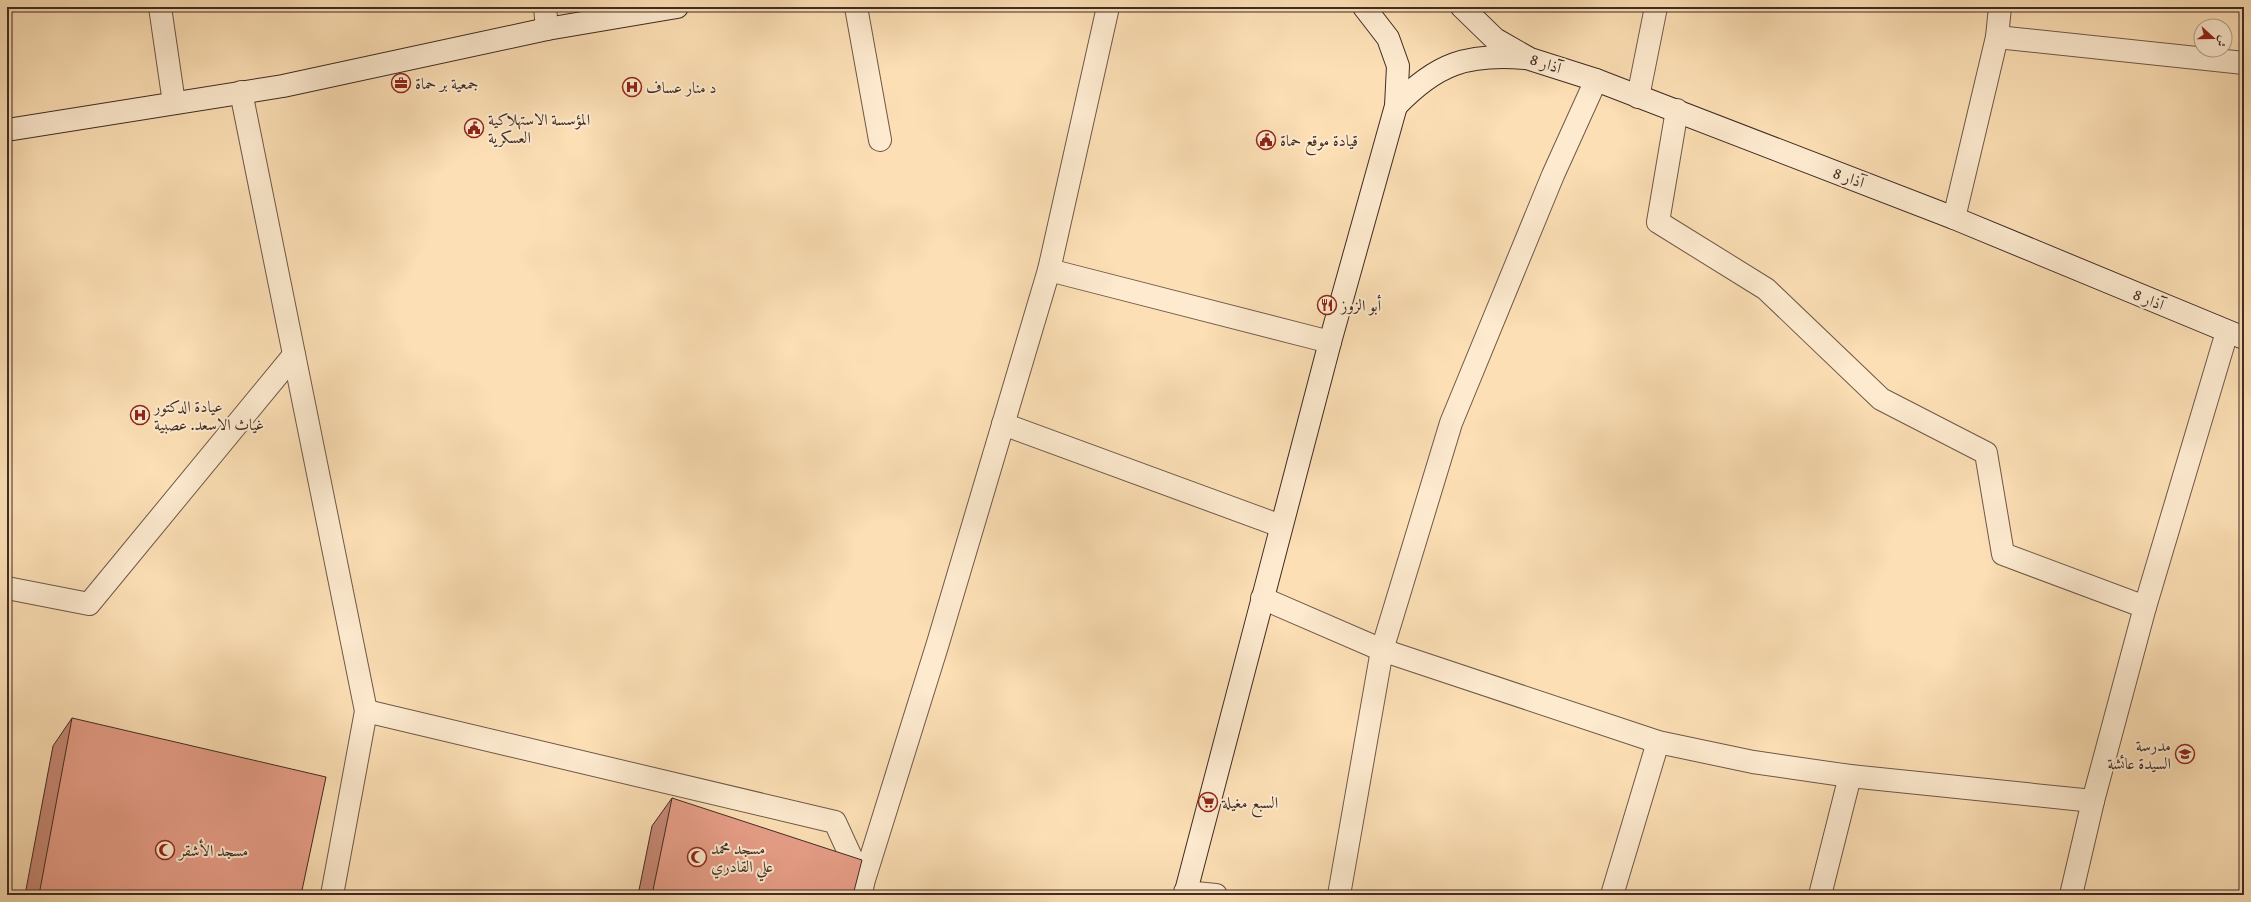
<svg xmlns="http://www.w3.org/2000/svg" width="2251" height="902" font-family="'Gentium Book Plus',Amiri,serif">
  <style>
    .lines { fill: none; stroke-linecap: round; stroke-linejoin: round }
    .minor-casing { stroke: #6f5848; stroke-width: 24 }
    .secondary-casing { stroke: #402b23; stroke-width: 24 }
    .minor { stroke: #fdeacf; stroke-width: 22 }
    .secondary { stroke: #fdeacf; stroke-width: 22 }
    .wall { fill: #c78875; stroke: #402b23 }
    .building { fill: #e79e88; stroke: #402b23 }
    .labels { text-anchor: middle; stroke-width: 4; stroke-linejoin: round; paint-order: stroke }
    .street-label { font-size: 16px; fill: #402b23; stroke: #fdeacf }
    .poi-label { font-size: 16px; fill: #402b23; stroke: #fdeacf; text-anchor: start }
  </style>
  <rect width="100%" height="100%" fill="#fcdfb5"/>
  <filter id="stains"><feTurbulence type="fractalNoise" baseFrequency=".005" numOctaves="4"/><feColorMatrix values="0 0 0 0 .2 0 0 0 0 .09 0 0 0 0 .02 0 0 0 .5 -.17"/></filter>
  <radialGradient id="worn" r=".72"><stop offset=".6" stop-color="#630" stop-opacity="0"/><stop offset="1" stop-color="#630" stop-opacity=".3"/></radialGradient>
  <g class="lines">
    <g class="minor-casing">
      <g id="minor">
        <polyline points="160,7 174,103"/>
        <polyline points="545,7 547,29"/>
        <polyline points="856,7 880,140"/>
        <polyline points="1997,37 2244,63"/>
        <polyline points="241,92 366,711 332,895"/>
        <polyline points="1638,97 1656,7"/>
        <polyline points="1677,110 1658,222 1766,289 1881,399 1986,453 2003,554 2145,607"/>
        <polyline points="1954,218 1997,37 2000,7"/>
        <polyline points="1049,270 1330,342"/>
        <polyline points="1003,424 1281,526"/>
        <polyline points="7,588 89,604 294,355"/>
        <polyline points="1262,598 1382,650 1658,742 1753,762 1850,776 2093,801"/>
        <polyline points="366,711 835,822 863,883"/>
        <polyline points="1185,892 1216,895"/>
        <polyline points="861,895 863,883 938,643 1049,270 1108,7"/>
        <polyline points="1339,895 1382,650 1451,423 1553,175 1596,80"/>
        <polyline points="1612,895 1658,742"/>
        <polyline points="1820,895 1850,776"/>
        <polyline points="2071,895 2093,801 2145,607 2227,332"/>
      </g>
    </g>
    <g class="secondary-casing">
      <g id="secondary">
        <polyline points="1462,7 1495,39 1530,59 1596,80 1954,218 2244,338"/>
        <path d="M1396,106C1436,64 1467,53 1525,58"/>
        <polyline points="7,130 283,86 547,29 677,7"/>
        <polyline points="1185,895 1330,342 1396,106 1398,66 1388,38 1364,7"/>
      </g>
    </g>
    <use href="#minor" class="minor"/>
    <use href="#secondary" class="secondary"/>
  </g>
  <g class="wall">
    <polygon points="72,718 301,895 25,895 53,746"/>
    <polygon points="672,798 853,895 638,895 652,826"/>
  </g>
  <g class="building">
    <polygon points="72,718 326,777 301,895 39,895"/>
    <polygon points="672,798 862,860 853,895 652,895"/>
  </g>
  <defs>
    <g id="office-ring" transform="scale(1)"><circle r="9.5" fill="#fdeacf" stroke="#8f2418" stroke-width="1.5"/><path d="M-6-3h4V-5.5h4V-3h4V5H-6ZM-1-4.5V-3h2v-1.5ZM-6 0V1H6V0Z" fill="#8f2418"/></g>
    <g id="hospital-ring" transform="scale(1)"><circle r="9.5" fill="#fdeacf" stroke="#8f2418" stroke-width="1.5"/><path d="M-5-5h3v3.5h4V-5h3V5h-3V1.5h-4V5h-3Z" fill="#8f2418"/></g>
    <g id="civic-ring" transform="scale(1)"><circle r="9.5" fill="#fdeacf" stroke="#8f2418" stroke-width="1.5"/><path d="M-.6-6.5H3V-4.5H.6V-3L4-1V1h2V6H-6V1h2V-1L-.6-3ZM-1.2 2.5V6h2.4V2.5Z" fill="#8f2418"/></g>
    <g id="restaurant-ring" transform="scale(1)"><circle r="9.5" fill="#fdeacf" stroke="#8f2418" stroke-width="1.5"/><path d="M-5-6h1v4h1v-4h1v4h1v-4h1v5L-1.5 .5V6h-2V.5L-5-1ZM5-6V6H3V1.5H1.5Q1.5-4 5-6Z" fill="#8f2418"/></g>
    <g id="school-ring" transform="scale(1)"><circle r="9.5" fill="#fdeacf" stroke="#8f2418" stroke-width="1.5"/><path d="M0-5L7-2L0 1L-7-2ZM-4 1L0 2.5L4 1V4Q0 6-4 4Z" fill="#8f2418"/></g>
    <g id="supermarket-ring" transform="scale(1)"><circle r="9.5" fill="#fdeacf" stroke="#8f2418" stroke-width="1.5"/><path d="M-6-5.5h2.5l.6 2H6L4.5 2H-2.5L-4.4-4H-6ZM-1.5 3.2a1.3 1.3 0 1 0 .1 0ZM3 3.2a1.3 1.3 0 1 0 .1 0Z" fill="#8f2418"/></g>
    <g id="mosque-ring" transform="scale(1)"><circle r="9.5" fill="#fdeacf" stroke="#8f2418" stroke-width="1.5"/><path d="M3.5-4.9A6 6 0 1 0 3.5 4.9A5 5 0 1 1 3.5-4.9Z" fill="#8f2418"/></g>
  </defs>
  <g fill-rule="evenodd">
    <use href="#office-ring" x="401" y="83"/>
    <use href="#hospital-ring" x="632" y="87"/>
    <use href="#civic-ring" x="474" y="128"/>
    <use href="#civic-ring" x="1266" y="140"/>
    <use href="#restaurant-ring" x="1327" y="305"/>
    <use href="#hospital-ring" x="140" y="415"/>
    <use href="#school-ring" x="2185" y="754"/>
    <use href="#supermarket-ring" x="1208" y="802"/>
    <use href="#mosque-ring" x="165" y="850"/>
    <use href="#mosque-ring" x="697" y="857"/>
  </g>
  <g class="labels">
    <g class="street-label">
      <text transform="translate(1546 63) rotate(19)" y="6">8 آذار</text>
      <text transform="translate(1849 177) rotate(21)" y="6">8 آذار</text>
      <text transform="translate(2149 299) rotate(23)" y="6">8 آذار</text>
    </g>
    <g class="poi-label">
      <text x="415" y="89">جمعية بر حماة</text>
      <text x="646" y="93">د منار عساف</text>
      <text x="488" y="125">المؤسسة الاستهلاكية<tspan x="488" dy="18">العسكرية</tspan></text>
      <text x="1280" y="146">قيادة موقع حماة</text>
      <text x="1341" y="311">أبو الزوز</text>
      <text x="154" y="412">عيادة الدكتور<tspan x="154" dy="18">غياث الاسعد. عصبية</tspan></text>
      <text x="2171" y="751" text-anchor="end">مدرسة<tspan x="2171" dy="18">السيدة عائشة</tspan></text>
      <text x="1222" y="808">السبع مغيلة</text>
      <text x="711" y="854">مسجد محمد<tspan x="711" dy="18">علي القادري</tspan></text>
      <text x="179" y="856">مسجد الأشقر</text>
    </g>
  </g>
  <rect width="2251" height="902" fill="none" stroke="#fcdfb5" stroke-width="24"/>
  <rect x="8" y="8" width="2235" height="886" fill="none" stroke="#402b23" stroke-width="2"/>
  <rect x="12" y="12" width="2227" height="878" fill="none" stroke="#402b23"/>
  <g transform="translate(2213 38) rotate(111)"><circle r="19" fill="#fdeacf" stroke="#b19e8a"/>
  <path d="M0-3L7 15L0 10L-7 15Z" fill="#8f2418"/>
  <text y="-6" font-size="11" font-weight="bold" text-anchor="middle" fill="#402b23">ش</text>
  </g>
  <rect width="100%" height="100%" filter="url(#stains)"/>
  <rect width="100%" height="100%" fill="url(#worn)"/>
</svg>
